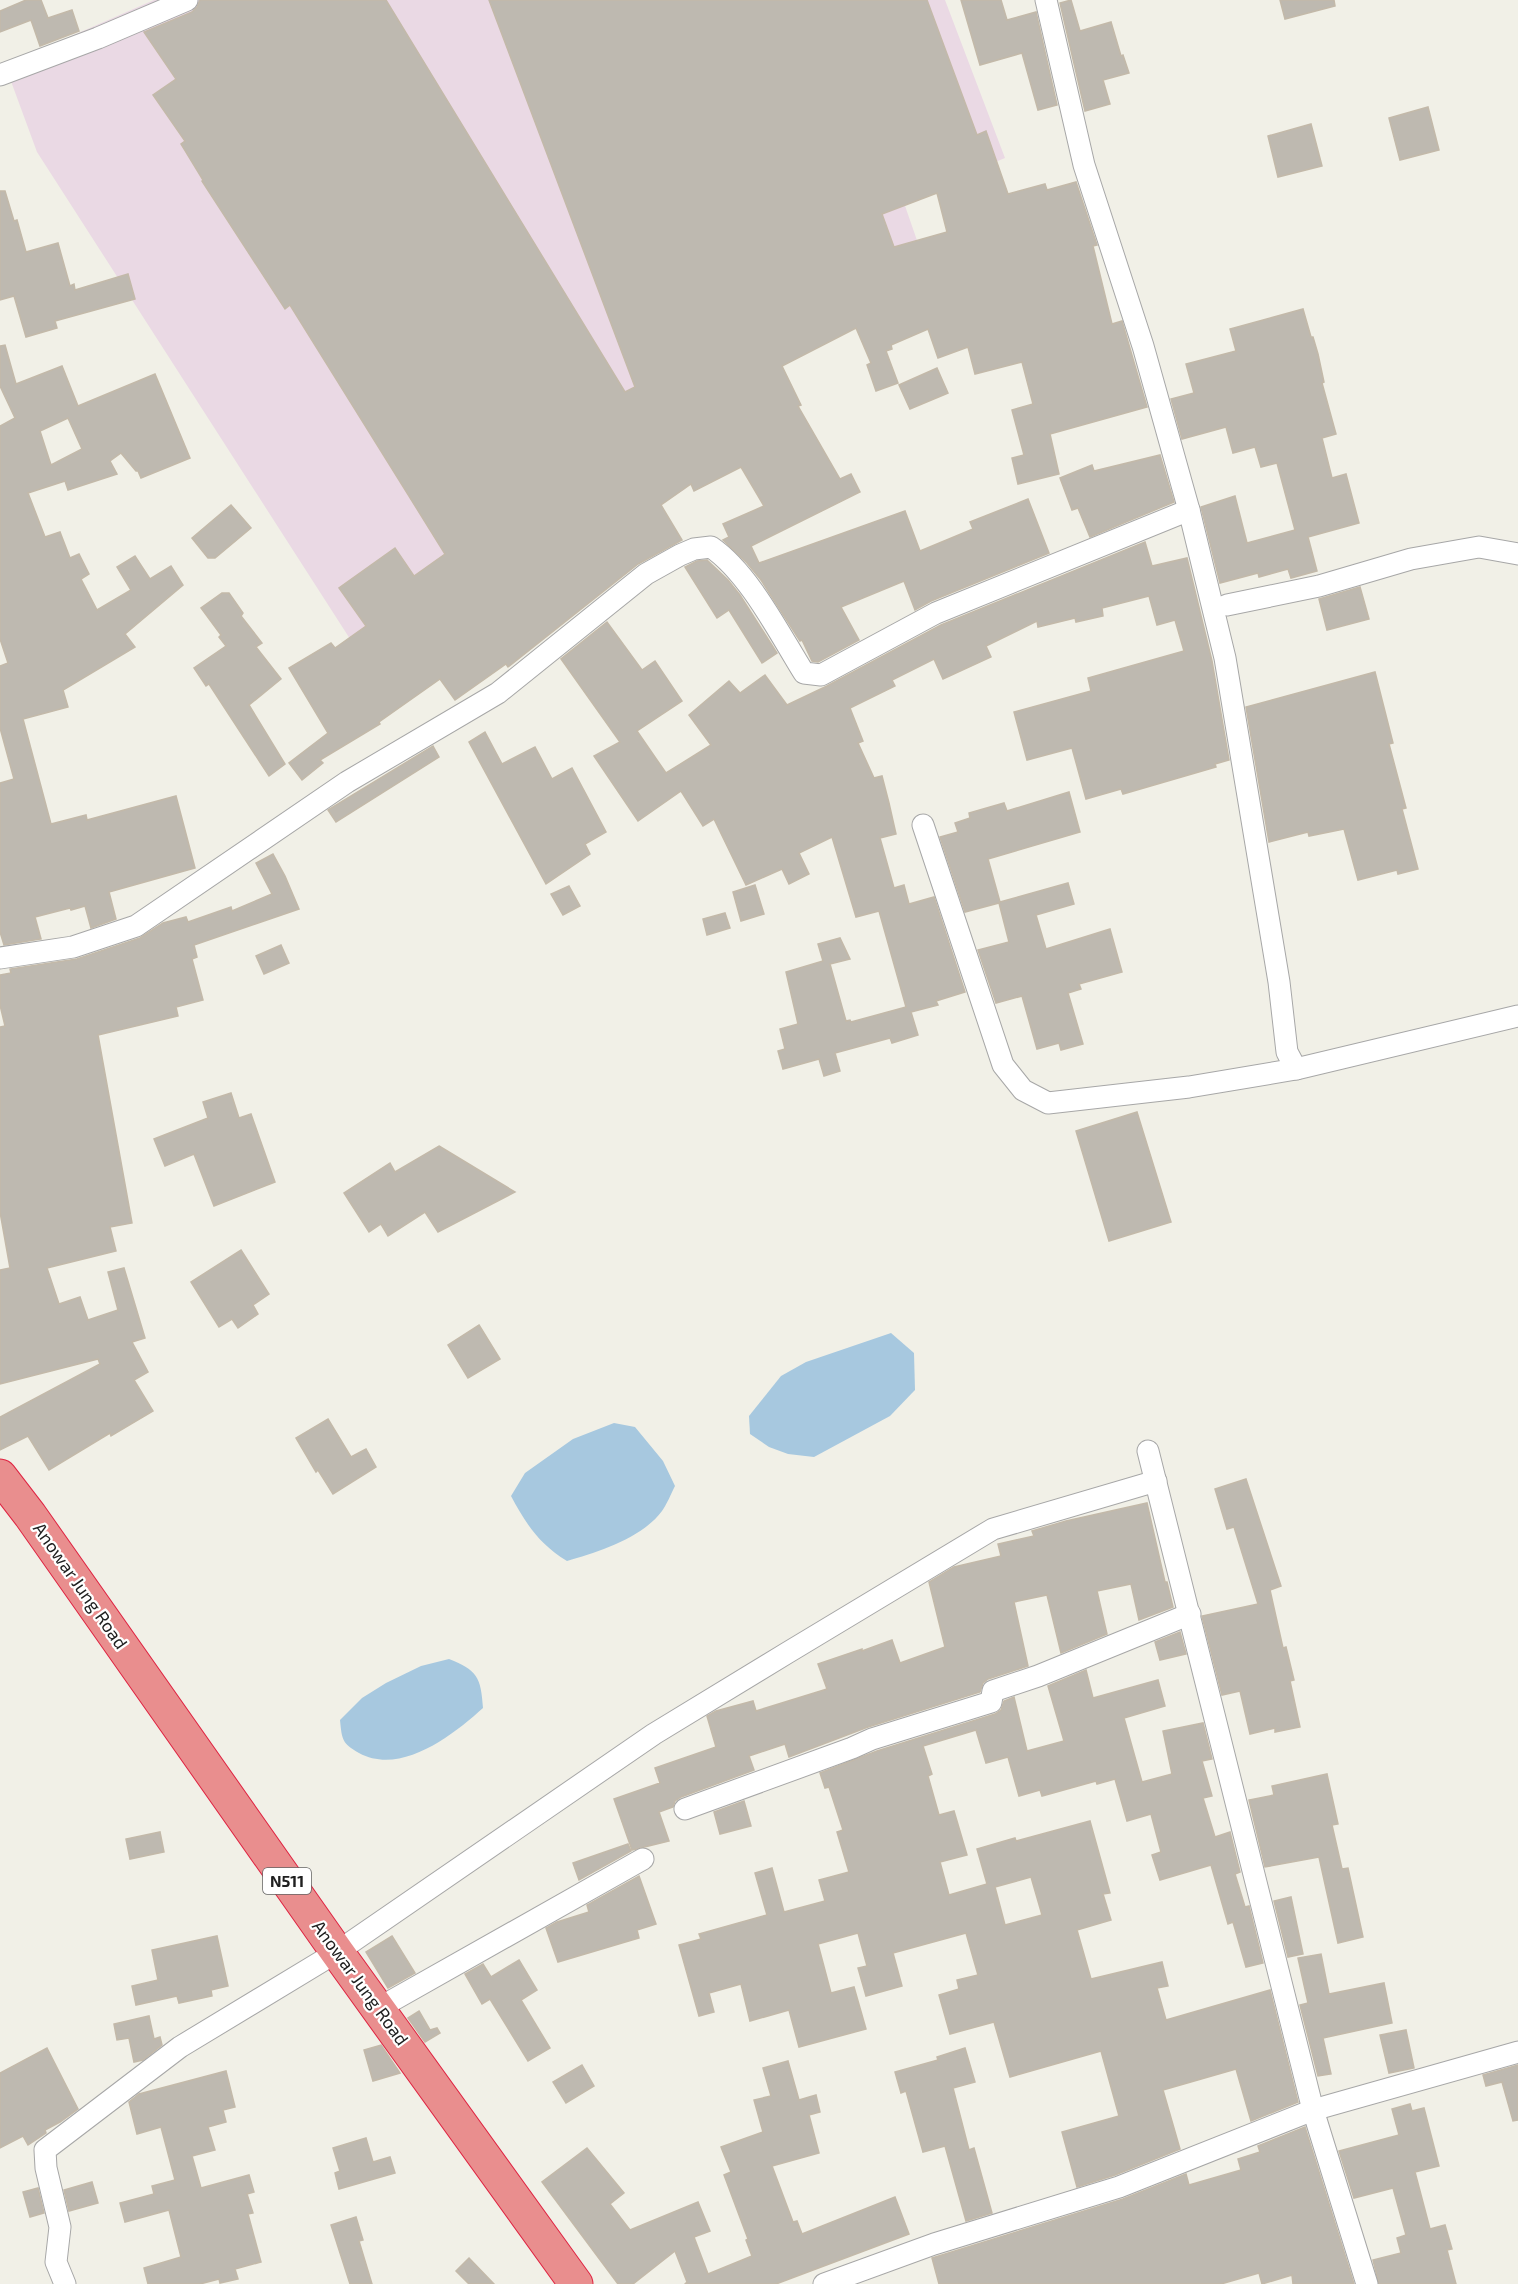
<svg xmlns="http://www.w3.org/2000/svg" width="1518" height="2284" font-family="'Exo 2',sans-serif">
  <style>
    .industrial { fill: #ead9e4 }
    .water { fill: #a7c8df }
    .building { fill: #beb9b0; stroke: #c3b9a9; stroke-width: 1.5; fill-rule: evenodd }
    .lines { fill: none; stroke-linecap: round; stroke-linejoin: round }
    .street-casing { stroke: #a7a7a7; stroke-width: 23 }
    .highway-casing { stroke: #df2442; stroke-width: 35 }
    .street { stroke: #fff; stroke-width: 21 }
    .highway { stroke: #e98e8e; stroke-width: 33 }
    .labels { text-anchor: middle; stroke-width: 4.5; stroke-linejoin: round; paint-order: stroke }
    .shield { fill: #fff; stroke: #636363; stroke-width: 1.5 }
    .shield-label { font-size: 16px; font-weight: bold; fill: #202020 }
    .street-label { font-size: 18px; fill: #202020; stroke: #fff }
  </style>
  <rect width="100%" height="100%" fill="#f1f0e7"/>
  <polygon class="industrial" points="154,0 945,0 1005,158 903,200 930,278 651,425 685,489 379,684 37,152 5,65"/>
  <g class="water">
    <polygon points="891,1333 914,1353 915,1390 890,1416 814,1457 788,1454 769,1447 750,1434 749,1416 781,1376 806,1362"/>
    <path d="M614,1423L635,1427L663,1461L675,1486C671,1494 667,1504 662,1511C642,1538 598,1552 567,1561C539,1544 526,1524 511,1496L525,1473L573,1439Z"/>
    <path d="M449,1659C477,1670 481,1677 483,1708C453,1735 401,1776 359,1753C342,1743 342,1740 340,1720L362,1698L386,1683L421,1666Z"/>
  </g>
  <g class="building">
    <polygon points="26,0 41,0 48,18 72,10 79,31 40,46 31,20 0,32 0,11"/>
    <path d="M200,0H386L625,392L635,387L489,0H927L977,135L986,131L1008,194L1045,184L1047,190L1076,182L1097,245L1093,246L1112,324L1122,321L1147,407L1050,434L1059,474L1018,484L1012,458L1024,455L1012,410L1033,404L1022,362L975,374L968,347L938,358L928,329L891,345L892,349L886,351L898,383L876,391L867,365L871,363L856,328L782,366L801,405L798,406L840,479L851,474L860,492L751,546L759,563L905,511L920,551L973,529L970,522L1028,499L1049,553L931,601L915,610L904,581L841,607L859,640L818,662L812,661L802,640L800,641L761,580L747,563L723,540L729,537L723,524L764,506L741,467L694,491L691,484L661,505L682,540L638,564L508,667L506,664L455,700L440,679L379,722L380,724L320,760L323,763L302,780L289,763L328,733L289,668L331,643L335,648L366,626L339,588L395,548L414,576L445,554L290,305L285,309L202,181L203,180L181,144L185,141L153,95L176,79L144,32L192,12L197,7ZM937,193L947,232L894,247L882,214Z"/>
    <polygon points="961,0 1001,0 1007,20 1036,12 1057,105 1038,110 1022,53 980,65"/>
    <polygon points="1071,0 1080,31 1111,22 1121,56 1123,55 1129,73 1103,80 1110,104 1085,111 1060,3"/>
    <polygon points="1280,0 1334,0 1335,6 1285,19"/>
    <polygon points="1428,107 1439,150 1400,160 1389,118"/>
    <polygon points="1311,124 1322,166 1278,177 1268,136"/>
    <polygon points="0,191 5,191 14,221 17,220 26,252 58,243 70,286 74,284 75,290 128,274 135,299 55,321 57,328 26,337 14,296 0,300"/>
    <polygon points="1303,309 1311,337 1313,337 1318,354 1324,382 1322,383 1336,434 1322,438 1332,478 1346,474 1359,523 1308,537 1317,571 1291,578 1288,569 1259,577 1258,573 1220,583 1201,507 1235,496 1247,543 1295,530 1277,463 1261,467 1255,447 1233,453 1226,427 1182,439 1171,399 1194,393 1186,364 1236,351 1230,329"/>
    <path d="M5,345L16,384L62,366L78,406L155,374L190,458L141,478L138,471H136L121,453L110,461L117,474L68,490L65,481L28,493L45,537L60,532L70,558L79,554L89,574L81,579L97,610L131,590L117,567L135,556L150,579L171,566L183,585L125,634L135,647L63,690L68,707L23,719L51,824L86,815L87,820L176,796L195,868L109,892L116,919L91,928L85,906L71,910L70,908L35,917L41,939L4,945L0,932V783L14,779L0,728V666L8,663L0,639V426L15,418L0,386V346ZM68,418L82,449L51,465L40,431Z"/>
    <polygon points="937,368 948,393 910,409 899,385"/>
    <polygon points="1160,455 1174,502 1090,537 1078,508 1072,510 1060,478 1092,465 1094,471"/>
    <polygon points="231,505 251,528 215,558 208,558 192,538"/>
    <polygon points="1145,542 1152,566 1187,558 1212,661 1229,760 1215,764 1216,767 1123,794 1121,789 1086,799 1072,748 1027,760 1014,712 1091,691 1088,678 1184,651 1175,620 1157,625 1149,596 1102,608 1103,616 1076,622 1075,618 1038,627 1037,621 986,646 991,657 943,679 934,659 892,680 895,686 850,708 863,741 858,743 874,778 882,776 889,803 896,834 880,838 894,888 904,885 909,904 934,897 965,992 936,1001 938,1005 911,1012 918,1035 892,1043 890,1038 835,1053 840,1071 824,1076 819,1059 783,1069 778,1051 785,1049 780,1029 798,1024 786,972 823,961 818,944 840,938 850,959 830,964 846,1021 850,1020 851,1022 906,1007 879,911 856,917 832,837 799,853 809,874 789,884 782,869 746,885 714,819 703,826 681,791 638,821 594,756 620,742 561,659 607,622 642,670 655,661 682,701 637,731 666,773 711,745 689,715 729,681 740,693 765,675 787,705 827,686 941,625"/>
    <polygon points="707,560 728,580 740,595 777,653 762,663 729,610 717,618 685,567 697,561"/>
    <polygon points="1360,587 1369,619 1327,630 1319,599"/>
    <polygon points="222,593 229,593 243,613 241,616 262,643 256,647 281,679 249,705 285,764 269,776 209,684 206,686 194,668 226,646 219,637 221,635 201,608"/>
    <polygon points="1375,672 1393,743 1389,744 1406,808 1402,809 1418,869 1398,874 1397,870 1358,880 1344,829 1309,836 1308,832 1269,842 1246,707"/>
    <polygon points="485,732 502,764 535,747 552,779 572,768 606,832 585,844 590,854 546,884 469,742"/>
    <polygon points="433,746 439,757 336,822 328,810"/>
    <polygon points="1069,792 1080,832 988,859 1000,902 1068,883 1074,904 1036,915 1046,949 1110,929 1122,972 1079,984 1081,989 1068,993 1083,1044 1061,1050 1059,1043 1037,1049 1022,996 996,1003 978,950 1009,942 999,903 965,912 940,837 958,832 955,823 970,818 969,813 1004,803 1007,811"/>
    <polygon points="273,854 285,876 299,909 194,945 197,957 192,959 203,1000 176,1007 178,1016 98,1035 132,1223 110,1227 116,1251 47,1268 59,1304 80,1297 88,1320 118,1310 108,1272 124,1268 145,1338 132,1342 148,1372 134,1380 153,1411 111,1436 110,1433 49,1470 28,1436 0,1450 0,1417 100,1364 98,1359 0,1384 0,1270 10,1268 0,1212 0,1027 5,1026 0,1005 0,975 11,973 10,969 77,959 140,938 163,923 186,917 188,922 231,907 232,911 272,894 256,863"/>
    <polygon points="755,885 764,914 741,921 733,892"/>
    <polygon points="569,886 580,906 563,915 551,894"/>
    <polygon points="725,913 730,928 707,935 703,919"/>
    <polygon points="281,945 289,963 264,974 256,956"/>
    <polygon points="231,1093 239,1118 251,1114 275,1182 214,1206 194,1154 165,1166 154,1139 208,1118 203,1102"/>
    <polygon points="1137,1112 1171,1222 1109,1241 1076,1131"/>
    <polygon points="439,1146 515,1192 438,1232 425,1212 388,1236 381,1224 369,1232 344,1193 390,1163 395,1172"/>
    <polygon points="241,1250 269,1294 253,1305 258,1314 238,1328 232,1319 219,1327 191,1282"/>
    <polygon points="479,1325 500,1359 468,1378 448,1345"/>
    <polygon points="328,1419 351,1457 366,1449 376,1467 333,1494 318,1470 316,1472 296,1438"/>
    <polygon points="1246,1479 1281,1586 1270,1590 1283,1648 1286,1647 1294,1680 1290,1681 1300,1727 1275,1732 1275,1728 1250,1734 1240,1691 1222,1695 1202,1616 1258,1604 1234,1527 1227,1529 1215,1489"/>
    <polygon points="1147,1503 1165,1582 1167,1582 1173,1607 1139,1620 1131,1584 1097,1591 1107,1634 1061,1653 1047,1595 1014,1602 1028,1666 988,1679 983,1683 980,1692 868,1727 789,1757 785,1744 749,1756 754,1770 681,1797 675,1801 673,1807 659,1812 669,1841 632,1850 614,1799 660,1783 655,1768 716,1747 707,1716 716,1711 753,1701 756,1711 827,1689 818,1664 862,1649 862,1651 892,1640 900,1663 945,1647 929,1582 954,1567 1001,1556 998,1544 1034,1536 1032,1531 1066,1521"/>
    <polygon points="1180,1632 1186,1654 1160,1660 1155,1642"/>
    <path d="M1086,1670L1093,1698L1158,1680L1165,1706L1124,1718L1142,1782L1172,1774L1163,1731L1203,1723L1212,1759L1202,1761L1212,1796L1203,1798L1215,1837L1230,1832L1240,1872L1235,1874L1245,1907L1249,1906L1263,1963L1246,1967L1233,1922L1228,1924L1211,1865L1160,1880L1152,1855L1161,1852L1151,1814L1127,1821L1115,1779L1097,1784L1096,1781L1042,1796L1040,1790L1019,1796L1008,1757L986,1763L976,1730L923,1746L932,1774L928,1776L939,1815L954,1811L967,1855L940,1862L949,1895L987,1884L977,1849L1015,1838L1016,1841L1090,1821L1110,1893L1103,1894L1111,1920L1077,1930L1091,1979L1162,1962L1168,1986L1157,1988L1166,2020L1270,1990L1298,2102L1251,2121L1236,2069L1163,2090L1180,2149L1115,2175L1077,2187L1062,2132L1119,2116L1101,2051L1010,2077L994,2022L950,2034L939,1995L959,1989L957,1980L978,1975L966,1933L893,1953L902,1986L866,1996L858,1968L867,1966L858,1933L818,1944L831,1993L854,1987L866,2029L799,2047L789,2010L750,2021L741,1984L709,1993L714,2012L699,2016L679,1945L701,1939L699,1934L767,1915L755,1873L772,1868L784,1912L825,1901L819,1880L849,1872L837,1832L843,1830L829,1787L825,1788L820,1773L877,1751L995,1714L1001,1710L1004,1701L1014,1697L1027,1751L1064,1741L1048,1686ZM1031,1877L1042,1915L1005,1925L995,1887Z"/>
    <polygon points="1327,1774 1338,1824 1332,1825 1342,1869 1348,1868 1363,1937 1338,1943 1319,1857 1265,1867 1249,1800 1274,1795 1272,1786"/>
    <polygon points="744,1801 751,1826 720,1834 714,1812"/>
    <polygon points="160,1832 164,1852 130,1859 126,1839"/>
    <polygon points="628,1844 631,1851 579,1880 573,1863"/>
    <polygon points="639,1876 656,1924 637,1930 639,1938 558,1962 546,1928 557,1922 589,1912 587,1905"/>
    <polygon points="1291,1897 1303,1954 1288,1957 1274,1901"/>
    <polygon points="217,1936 228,1986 211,1990 212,1996 179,2003 177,1996 136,2005 132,1986 158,1980 152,1950"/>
    <polygon points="392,1936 415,1973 388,1988 366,1952"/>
    <polygon points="1321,1954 1329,1994 1384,1983 1392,2023 1323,2038 1331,2074 1318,2076 1300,2005 1308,2003 1298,1958"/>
    <polygon points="519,1960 537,1990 521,2000 550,2048 528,2061 490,1999 482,2004 465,1974 483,1964 491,1977"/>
    <polygon points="419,2011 430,2030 437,2028 440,2033 425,2042 408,2018"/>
    <polygon points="149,2016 154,2039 160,2037 162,2045 143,2060 134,2062 129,2038 117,2040 114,2024"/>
    <polygon points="1406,2030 1414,2068 1389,2073 1380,2035"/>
    <polygon points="381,2045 400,2073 373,2081 364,2050"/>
    <polygon points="47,2048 78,2109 60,2122 45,2130 46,2133 28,2145 23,2136 0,2148 0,2073"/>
    <polygon points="965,2048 975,2082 953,2088 969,2150 974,2148 992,2213 966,2221 945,2146 923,2152 906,2091 901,2093 895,2072 938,2060 937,2057"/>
    <polygon points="788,2061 799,2100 816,2095 820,2112 809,2115 819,2153 772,2166 793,2222 797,2221 802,2234 895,2197 909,2234 776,2284 685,2284 687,2282 675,2251 633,2284 618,2284 542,2182 587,2148 624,2193 610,2204 630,2230 698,2202 710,2231 694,2237 708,2274 752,2256 746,2240 748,2239 724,2175 731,2172 721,2147 763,2132 754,2100 771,2096 763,2068"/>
    <polygon points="582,2065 594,2086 566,2103 553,2082"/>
    <polygon points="1518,2065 1518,2120 1513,2121 1502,2082 1486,2086 1483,2075"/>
    <polygon points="226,2071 235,2107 223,2110 226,2122 208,2127 215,2150 192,2156 201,2188 249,2175 254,2192 247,2194 253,2213 248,2214 261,2262 235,2269 238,2279 220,2283 219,2279 200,2284 148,2284 144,2268 181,2257 169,2210 125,2222 120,2203 154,2194 152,2186 175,2180 161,2127 137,2134 129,2102 139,2094"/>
    <polygon points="1410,2104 1412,2111 1424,2108 1439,2166 1415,2172 1430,2229 1445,2225 1452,2249 1447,2250 1456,2284 1379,2284 1373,2260 1401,2253 1397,2238 1406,2235 1393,2188 1354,2198 1339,2151 1399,2135 1392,2109"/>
    <polygon points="1305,2127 1354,2284 1293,2284 1292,2275 1262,2284 1259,2273 1221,2284 939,2284 932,2258 1123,2199 1186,2174 1189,2185 1241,2170 1238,2159 1260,2152 1258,2146"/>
    <polygon points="366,2138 373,2162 390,2157 395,2173 339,2189 335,2173 340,2171 333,2148"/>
    <polygon points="92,2182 98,2203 69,2211 64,2190"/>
    <polygon points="38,2188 44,2213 30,2217 23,2192"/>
    <polygon points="356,2217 363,2240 359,2241 372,2284 350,2284 331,2225"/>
    <polygon points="469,2258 494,2284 469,2284 456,2271"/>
  </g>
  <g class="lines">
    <g class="street-casing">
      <g id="street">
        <polyline points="1046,0 1084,165 1143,346 1189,510 1225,658 1279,982 1287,1052 1296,1069"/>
        <polyline points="0,75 98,38 187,0"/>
        <polyline points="1227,605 1319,586 1411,559 1479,547 1518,554"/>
        <polyline points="923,825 1003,1065 1023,1090 1048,1103 1189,1087 1296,1069 1518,1016"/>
        <path d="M0,958L73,947L136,926L347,782L498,693L646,574L680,555L694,549L711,547C749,573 779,633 804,673L821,675L936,613L1189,510"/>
        <polyline points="1148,1451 1313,2110 1367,2284"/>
        <polyline points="685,1809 852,1748 872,1739 991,1702 993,1691 1038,1676 1190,1614"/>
        <polyline points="379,2008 643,1859"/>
        <polyline points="65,2284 56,2262 60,2227 46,2168 45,2150 180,2047 337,1952 654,1734 787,1653 993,1529 1156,1481"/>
        <polyline points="824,2284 934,2244 1119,2187 1313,2110 1518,2052"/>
      </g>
    </g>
    <g class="highway-casing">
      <polyline id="highway" points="0,1476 30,1515 337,1952 576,2284"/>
    </g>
    <use href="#street" class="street"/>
    <use href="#highway" class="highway"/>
  </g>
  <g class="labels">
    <rect class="shield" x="263" y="1868" width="48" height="26" rx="4.5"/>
    <g class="shield-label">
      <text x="287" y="1887">N511</text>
    </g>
    <g class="street-label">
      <text transform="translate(80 1586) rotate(55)" y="6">Anowar Jung Road</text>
      <text transform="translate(360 1983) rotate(54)" y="6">Anowar Jung Road</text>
    </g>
  </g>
</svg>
